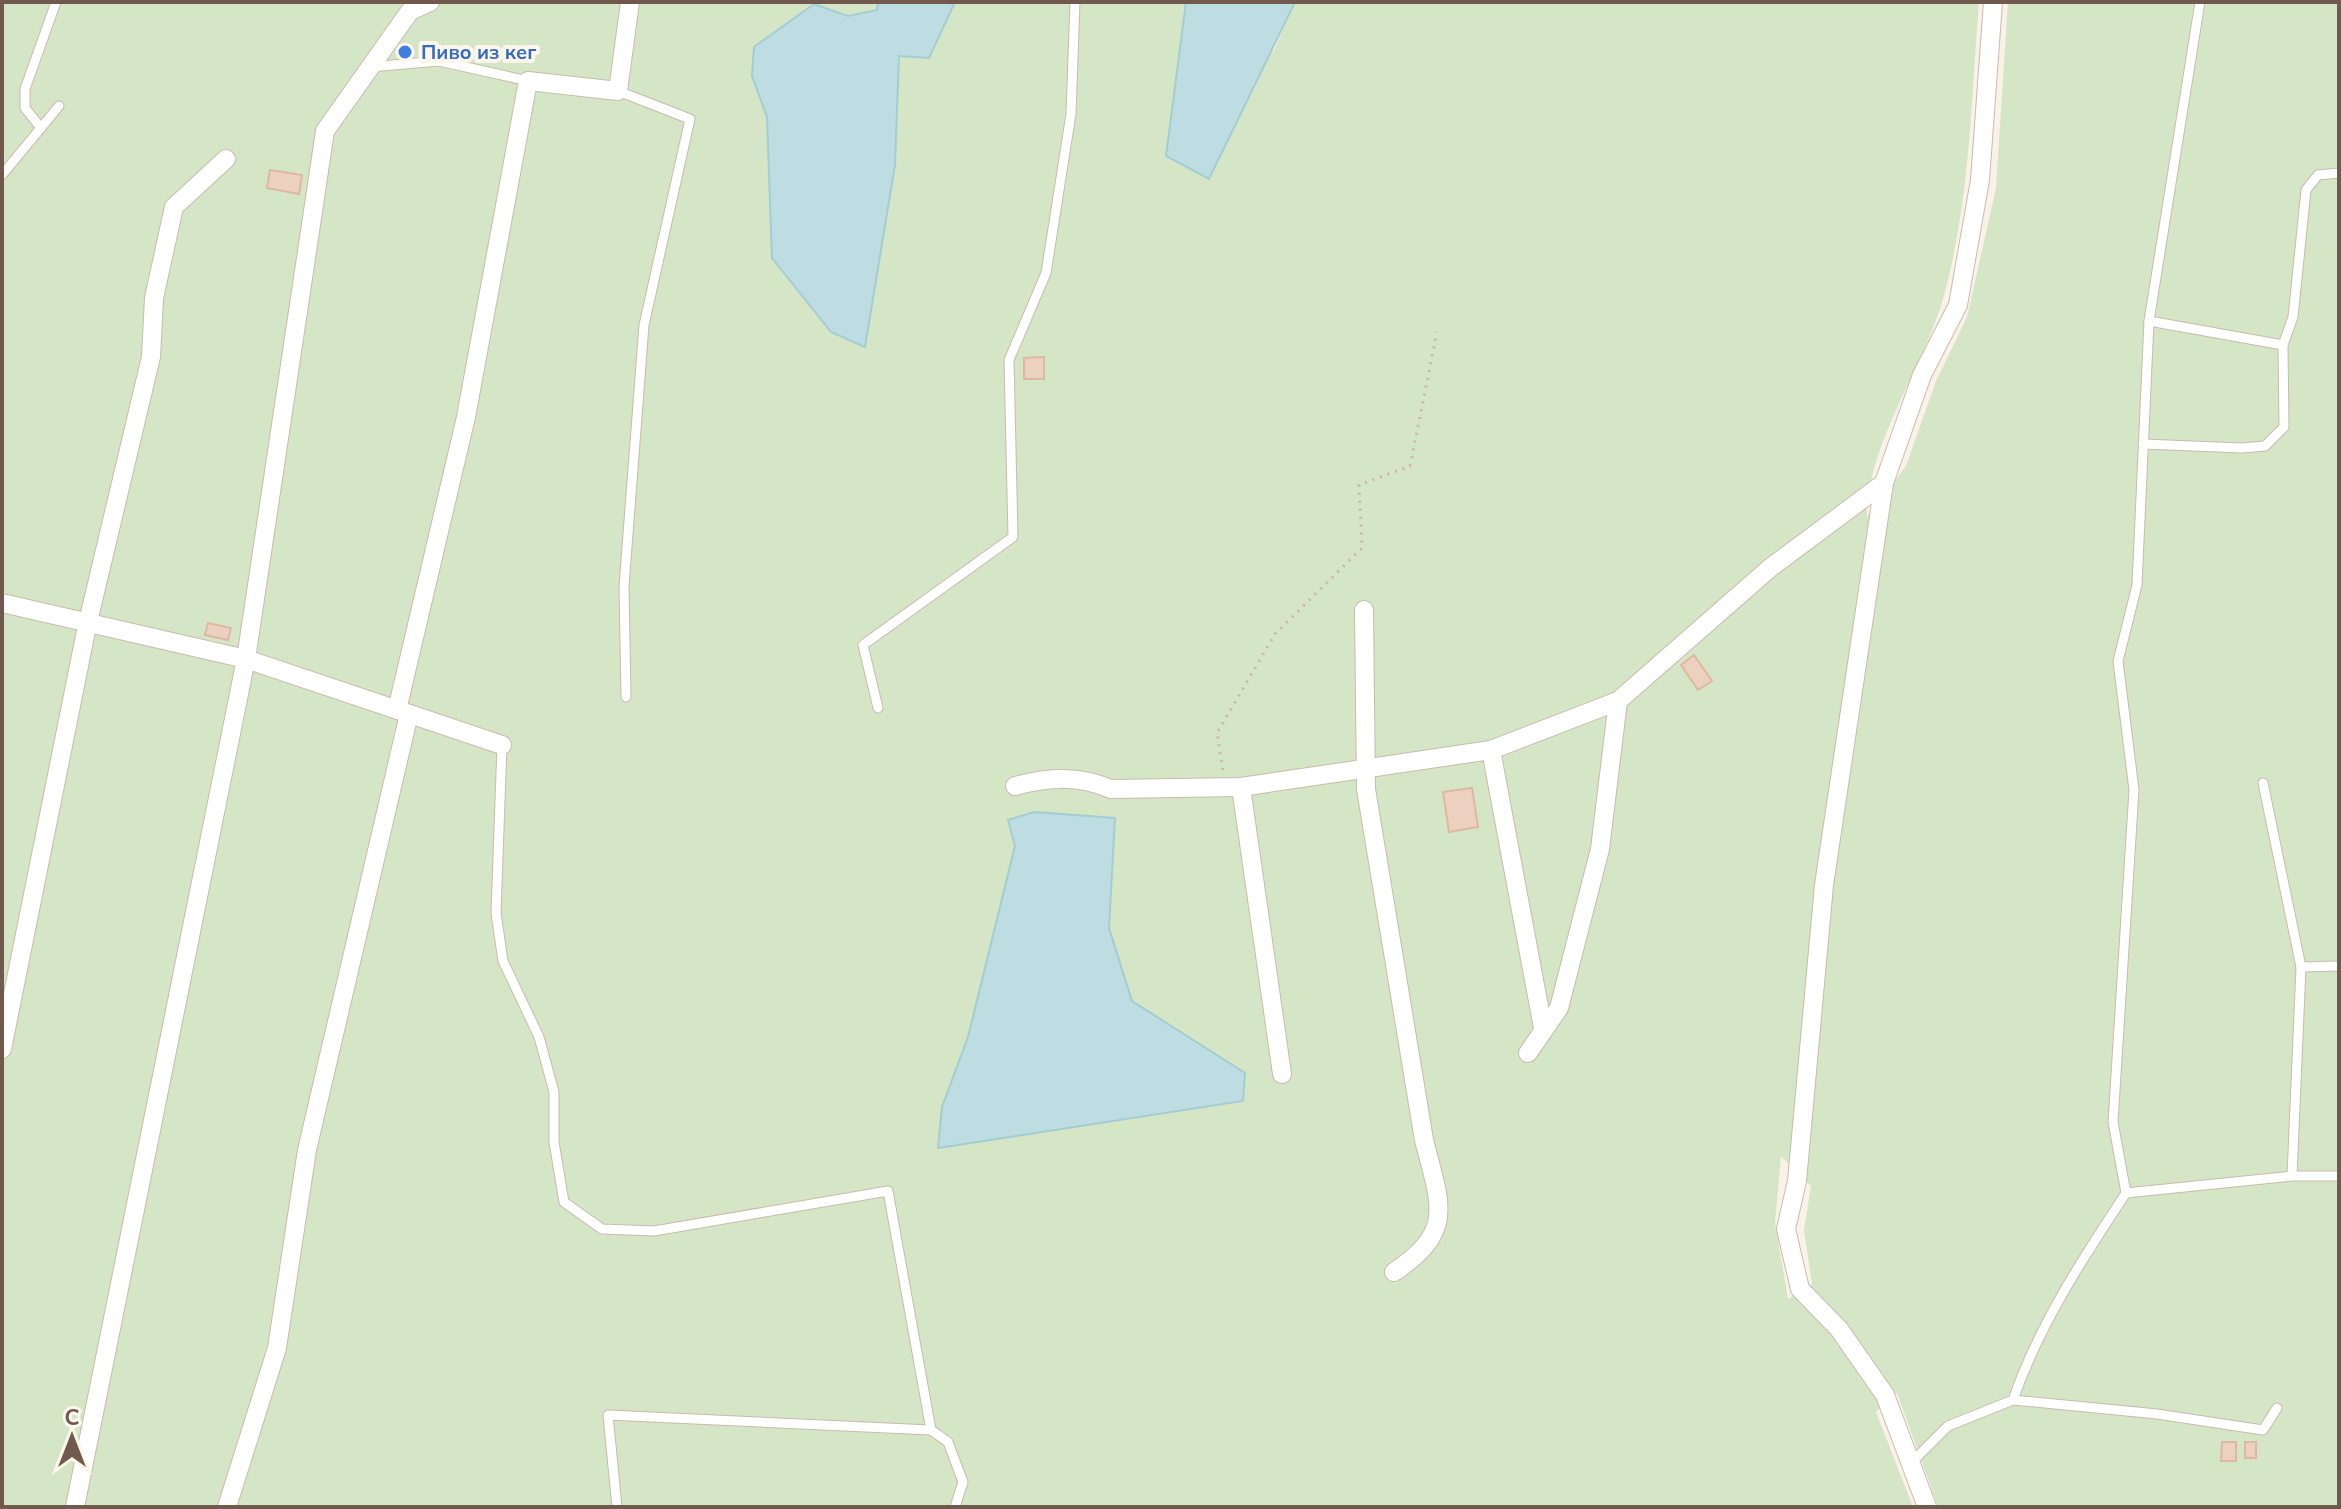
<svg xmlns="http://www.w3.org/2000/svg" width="2341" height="1509" font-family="'Nunito Sans',sans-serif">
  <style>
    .green { fill: #d4e6c6; fill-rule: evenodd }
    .water { fill: #bddde2; stroke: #a4cdd3; stroke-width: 2 }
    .building { fill: #edd1c0; stroke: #deb8a2; stroke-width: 2 }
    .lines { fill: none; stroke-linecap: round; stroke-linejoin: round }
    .lane-casing { stroke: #cbbaad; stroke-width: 11 }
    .street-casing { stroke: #cbbaad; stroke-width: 20 }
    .path { stroke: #d2b4a4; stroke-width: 3; stroke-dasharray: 2 6; stroke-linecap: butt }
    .lane { stroke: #fff; stroke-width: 9 }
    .street { stroke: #fff; stroke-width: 18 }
    .shop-dot { fill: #3f7fe0; stroke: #fdf6ec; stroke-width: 3 }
    .labels { text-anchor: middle; stroke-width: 8; stroke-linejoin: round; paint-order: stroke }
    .shop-label { font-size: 20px; font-weight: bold; fill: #366cbe; stroke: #fdf6ec; text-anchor: start }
  </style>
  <rect width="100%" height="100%" fill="#faf2e6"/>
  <path class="green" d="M2,2H878L877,10L848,16L752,76L767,117L772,258L831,332L864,347L895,165L899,56L929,58L955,2H1186L1166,156L1274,50L1295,2H1979C1971,100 1970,203 1943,299C1923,369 1867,444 1867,517L1906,466L1936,381L1967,317L1996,188L2008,2H2339V1507H1938L1897,1393L1876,1412L1913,1507H2ZM1034,812L1115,818L1109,928L1132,1001L1243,1101L939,1147L942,1107L968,1037L1015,846L1008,820ZM1781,1156L1811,1186L1804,1230L1812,1284L1788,1299L1775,1223Z"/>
  <g class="water">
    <polygon points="878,2 955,2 929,58 899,56 895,165 865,347 831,332 772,258 767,117 752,76 754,47 814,4 848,16 877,10"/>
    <polygon points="1186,2 1295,2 1209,179 1166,156"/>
    <polygon points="1034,812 1115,818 1109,928 1132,1001 1245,1073 1243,1101 938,1148 942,1107 968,1037 1015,846 1008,820"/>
  </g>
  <g class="building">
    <polygon points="270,170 302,175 299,194 267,188"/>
    <polygon points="1044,357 1044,379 1024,379 1024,358"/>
    <polygon points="208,623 231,628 228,640 205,635"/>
    <polygon points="1694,655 1712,681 1698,690 1681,665"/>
    <polygon points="1472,788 1478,827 1449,832 1443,792"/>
    <polygon points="2222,1442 2236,1442 2236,1461 2221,1461"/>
    <rect x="2245" y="1442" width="11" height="16"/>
  </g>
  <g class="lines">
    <g class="lane-casing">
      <g id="lane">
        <path d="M2200,2L2149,321L2137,585L2118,661L2134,790L2113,1122L2126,1193C2083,1258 2039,1325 2013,1400L2157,1414L2263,1430L2277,1408"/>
        <polyline points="370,67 439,61 528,81"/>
        <polyline points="618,91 690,119 644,325 624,586 626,697"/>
        <polyline points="41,128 25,108 25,89 56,2"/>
        <polyline points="2,175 59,106"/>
        <polyline points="2149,321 2283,345"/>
        <polyline points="2143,444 2242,448 2265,446 2284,427 2283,345 2293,317 2306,190 2318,175 2339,173"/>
        <polyline points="878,708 863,645 1013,537 1009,360 1046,273 1071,114 1075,2"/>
        <polyline points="502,745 496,913 503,961 539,1037 554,1092 554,1142 564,1202 602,1229 654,1231 888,1191 931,1430 608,1415 617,1507"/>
        <polyline points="2263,783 2301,967 2292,1176"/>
        <polyline points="2301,967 2339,966"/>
        <polyline points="2126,1193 2292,1176 2339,1176"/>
        <polyline points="931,1430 948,1442 963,1482 955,1507"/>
        <polyline points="1911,1463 1948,1426 2013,1400"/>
      </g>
    </g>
    <g class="street-casing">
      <g id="street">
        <polyline points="2,603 246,659 325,131 410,11 430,2"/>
        <path d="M1364,610L1366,789L1424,1140C1440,1204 1456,1231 1394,1272"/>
        <polyline points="397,710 466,417 528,81 618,91 630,2"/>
        <polyline points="1491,750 1543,1028"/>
        <path d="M1015,786C1049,777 1078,775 1111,789L1241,787L1491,750L1618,701L1770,568L1884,483"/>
        <polyline points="1241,787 1282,1074"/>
        <polyline points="2,1049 87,626 151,357 154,298 174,207 226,159"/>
        <polyline points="1528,1053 1559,1008 1600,849 1618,701"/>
        <polyline points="75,1507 246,659 502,745"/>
        <polyline points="227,1507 277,1348 307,1150 409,714"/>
        <polyline points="1927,1507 1885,1395 1839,1329 1800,1289 1786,1229 1797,1181 1824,885 1884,483 1922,375 1958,305 1980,180 1993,2"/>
      </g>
    </g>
    <polyline class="path" points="1223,770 1217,733 1275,634 1362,548 1359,485 1410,466 1437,332"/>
    <use href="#lane" class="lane"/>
    <use href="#street" class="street"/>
  </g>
  <circle class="shop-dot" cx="405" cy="52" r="8"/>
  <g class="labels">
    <g class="shop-label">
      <text x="421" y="59">Пиво из кег</text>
    </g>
  </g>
  <rect width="2341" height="1509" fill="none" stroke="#71594d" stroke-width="8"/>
  <g transform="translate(72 1437)" stroke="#fdf6ec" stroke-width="6" paint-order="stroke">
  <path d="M0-6L14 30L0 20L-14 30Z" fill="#71594d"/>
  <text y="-12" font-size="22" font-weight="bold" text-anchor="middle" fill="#71594d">С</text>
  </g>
</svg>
